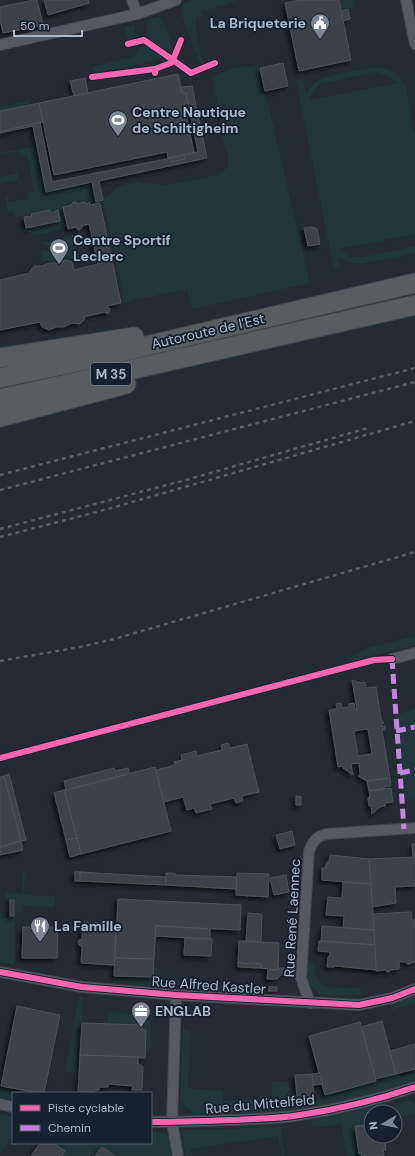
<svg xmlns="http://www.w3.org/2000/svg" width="415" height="1156" font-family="'DM Sans',sans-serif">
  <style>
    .green { fill: #213638; fill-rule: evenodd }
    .building { fill: #3c4249; stroke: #4b525a; fill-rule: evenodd; filter: url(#shadow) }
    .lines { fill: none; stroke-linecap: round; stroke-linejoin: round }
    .street-casing { stroke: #42474d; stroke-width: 12 }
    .highway-casing { stroke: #40474e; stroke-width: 21 }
    .street { stroke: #545962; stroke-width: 10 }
    .highway { stroke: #595d60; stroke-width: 19 }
    .rail { stroke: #575d64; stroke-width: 2.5; stroke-dasharray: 4 4; stroke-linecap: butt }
    .quiet { stroke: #c483df; stroke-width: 5; stroke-dasharray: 10 5; stroke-linecap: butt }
    .cycleway-casing { stroke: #17212d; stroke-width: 8 }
    .cycleway { stroke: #f766af; stroke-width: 6 }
    .labels { text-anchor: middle; stroke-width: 3.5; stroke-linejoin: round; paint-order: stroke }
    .shield { fill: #17212d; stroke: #7f8a98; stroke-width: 1 }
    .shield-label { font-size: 13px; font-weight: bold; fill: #acb7c6 }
    .poi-label { font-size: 14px; font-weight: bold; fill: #acb7c6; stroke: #17212d; text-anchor: start }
    .street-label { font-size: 14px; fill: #acb7c6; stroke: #17212d }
  </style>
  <defs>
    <filter id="shadow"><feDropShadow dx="-3" dy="3" stdDeviation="2" flood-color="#0009"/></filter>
  </defs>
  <rect width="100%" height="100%" fill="#242b32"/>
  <g class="green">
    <path d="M193,0H237L225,5L203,11V17H196C195,32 199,51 205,65L201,66L181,13V7L184,3Z"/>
    <polygon points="339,0 353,0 355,8 341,11"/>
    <polygon points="161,16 171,42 172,46 169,54 147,39 147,20"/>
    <polygon points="135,24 133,40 127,40 124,27"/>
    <polygon points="145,42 166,58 94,74 92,67 132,57 137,53"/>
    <polygon points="259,65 310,283 192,309 187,289 135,300 125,303 103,200 119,186 137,182 168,185 218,175 228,167 228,157 222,136 227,134 222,105 218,105 212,76 235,68"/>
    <path d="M375,67L385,68L394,72L401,78L406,87L415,133V234L339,249L351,257H364L415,246V253L411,254L360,264C351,263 345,261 338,256L340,268L334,269L296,80L303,79L306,94C308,90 312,85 316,82C327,74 361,70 375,67ZM377,72C385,74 391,77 397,83L310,100L311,95L319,84L370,73Z"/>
    <polygon points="29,101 30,105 0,111 0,107"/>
    <path d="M37,146L46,192L92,182L96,202L90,203V205L100,203L121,303L107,306L110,309V311L108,314L105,312L85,317V319L80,324L72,323L64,327H56L49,330L42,327L40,322L0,330V280L30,273V271L34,266C46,266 56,264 66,260L72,262L74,270L98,264L89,224L82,226L81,229L78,230L75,227L35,235L29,232L20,230L60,221L58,210L51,213L50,210L14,217L13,211L8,212L5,197L8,196L9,202L28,199L27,192L34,191L27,156L20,158L19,151L0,155V153Z"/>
    <polygon points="15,167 16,167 20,185 19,185 17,180 0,183 0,177 16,174"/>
    <path d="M69,236C77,244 82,249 74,260L61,254L40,242H55L65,237Z"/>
    <path d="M46,250L60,258C55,261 50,260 43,262L41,251Z"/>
    <polygon points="415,636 415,645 340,664 367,648"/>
    <polygon points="415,709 415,799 405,801 395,715"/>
    <polygon points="23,870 25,870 24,895 54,896 54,907 23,906 23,912 15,912 15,899 6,898 6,893 22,894"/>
    <polygon points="2,912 2,918 15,918 14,965 0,962 0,914"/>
    <path d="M308,961L314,965C316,971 316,979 321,983C328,990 349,988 359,988L362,993V995H320L305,979Z"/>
    <polygon points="154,967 157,968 160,971 159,986 114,984 114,976 153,977"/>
    <polygon points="415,994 415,1004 391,1010 390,1003"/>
    <polygon points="79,997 83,997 78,1093 75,1093 77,1082 74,1081 75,1073 65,1071"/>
    <polygon points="108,1012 144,1014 151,1023 150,1050 145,1051 146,1030 142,1028 142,1025 108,1024"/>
    <polygon points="183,1030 190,1031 188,1088 223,1091 223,1101 272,1098 272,1081 288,1082 289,1094 294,1095 295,1102 320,1100 321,1095 396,1074 400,1077 415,1073 415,1080 360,1098 334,1104 273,1112 194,1115 180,1100"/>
    <polygon points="0,1085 39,1093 13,1093 13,1099 0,1097"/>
    <polygon points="410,1100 415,1103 415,1114 395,1117 394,1105 404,1101"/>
    <polygon points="378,1105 382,1105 385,1107 386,1112 371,1112 371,1126 366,1127 365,1125 355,1127 359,1153 361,1153 362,1156 347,1156 341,1124 313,1128 311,1119 341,1114"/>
    <polygon points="0,1114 13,1117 13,1135 0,1154"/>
    <polygon points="281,1126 285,1156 282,1156 278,1136 191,1149 192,1156 185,1156 182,1130 214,1130"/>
    <polygon points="151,1132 168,1133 171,1156 115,1156 102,1147 95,1156 62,1156 65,1151 53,1143 151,1143"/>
  </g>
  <g class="building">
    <polygon points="34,0 37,0 43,25 3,33 0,19 0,7"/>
    <polygon points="44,0 88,0 89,3 48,15"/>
    <polygon points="301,0 339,0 351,60 299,71 285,3"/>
    <polygon points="348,9 350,19 343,21 341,11"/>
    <polygon points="283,63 288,86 265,91 260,68"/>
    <polygon points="178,74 182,93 186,93 188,104 184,104 194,153 168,158 167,152 54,175 39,103"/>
    <polygon points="85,78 88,93 74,96 70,81"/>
    <polygon points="192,86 207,158 99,181 103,200 96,202 92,182 46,192 33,126 0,133 0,131 40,122 52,182 171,158 172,162 185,159 184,155 198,152 186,93 182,93 181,87"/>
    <polygon points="39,103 43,122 0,131 0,111"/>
    <polygon points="184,155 185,159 172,162 171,158"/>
    <polygon points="73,202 76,202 77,204 85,202 86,204 90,203 90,205 100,203 121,303 107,306 110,309 110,311 108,314 105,312 84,317 85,319 80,324 72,323 64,327 56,327 49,330 42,327 40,322 0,330 0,280 30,273 30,271 34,266 42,266 49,263 57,263 66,260 72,262 74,270 98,264 89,224 82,226 82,228 79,230 78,230 76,227 68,229 63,207 71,205"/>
    <polygon points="50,210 51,213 58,210 60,221 26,228 24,217 29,216 29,217 32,217 31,214"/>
    <polygon points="313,227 317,229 320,244 308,246 304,228"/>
    <path d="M352,680L361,683L365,682L366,688L376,687L381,719L384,723L381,724L382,726H385V730H382L390,778L367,781L358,776L360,774L359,763L351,764L353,775L343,768V766L338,767L329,710L337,709L336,704L341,703L342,708L349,707V704L354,703L355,709H357ZM368,729L372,754L358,756L354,731Z"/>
    <polygon points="228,743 230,748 247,744 259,792 242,796 243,801 236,803 234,798 210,804 212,809 196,813 194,808 187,810 183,797 164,802 156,770 175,765 174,762 182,760 181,755 196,751 197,756 222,750 221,745"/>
    <polygon points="155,767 171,831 81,854 64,790"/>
    <polygon points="114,768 115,771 128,768 129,774 66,790 64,781"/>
    <polygon points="9,774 26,840 21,841 4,776"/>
    <polygon points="4,776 21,841 0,847 0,777"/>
    <polygon points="390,778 391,786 384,787 384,789 369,791 367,781"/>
    <polygon points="391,788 393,802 385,803 385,806 380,807 372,814 371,805 369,806 368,798 370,797 369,791"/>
    <polygon points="64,790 77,838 66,840 54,793"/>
    <polygon points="296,796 301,797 301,805 296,805"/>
    <polygon points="292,831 295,845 280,849 276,835"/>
    <polygon points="77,838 81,854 70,857 66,840"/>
    <polygon points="21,841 23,850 0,855 0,847"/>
    <polygon points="412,844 415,844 415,886 395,887 396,903 372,907 369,859 413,857"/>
    <polygon points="330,855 369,859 371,884 322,880 322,868 325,868 325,866 326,866 327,862 329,862"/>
    <rect x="75" y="872" width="5" height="9"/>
    <polygon points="80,872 166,877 166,885 80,881"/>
    <polygon points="166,873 175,873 175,875 237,877 236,889 166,885"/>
    <polygon points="237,873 269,874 268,897 236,895"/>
    <polygon points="286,875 289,892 274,895 270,878"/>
    <polygon points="343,882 371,884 374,930 343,928 344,916 326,915 328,897 342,898"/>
    <polygon points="118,899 241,905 240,930 156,926 154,959 115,958"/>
    <rect x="10" y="900" width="4" height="16"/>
    <polygon points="411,912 412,920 415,920 415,962 412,962 412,963 409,964 407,964 407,962 399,962 399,969 390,970 390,971 389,972 387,972 386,970 376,971 373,914"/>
    <polygon points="248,913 262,914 261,942 246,941"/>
    <polygon points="83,922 109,923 108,926 116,926 114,965 81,963 82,947 79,945 78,942 79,940 82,939"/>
    <polygon points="156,926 210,929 210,939 155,936"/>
    <polygon points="322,926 374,930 375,945 321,941"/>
    <polygon points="23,927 58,927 57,958 22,958"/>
    <polygon points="185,938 212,939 211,956 184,955"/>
    <polygon points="239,941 279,943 278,970 261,968 261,964 238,963"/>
    <polygon points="319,941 375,945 376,970 335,966 335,967 327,967 328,957 329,957 330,952 318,951"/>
    <polygon points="115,958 154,959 153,977 114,976"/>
    <polygon points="238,963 261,964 261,968 238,967"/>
    <polygon points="278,968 284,968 283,973 277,979 267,979 268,970 278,970"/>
    <rect x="269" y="987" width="8" height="4"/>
    <polygon points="17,1006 60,1015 44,1093 39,1093 1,1086"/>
    <polygon points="382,1021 396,1074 375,1079 361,1027"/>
    <polygon points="360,1022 376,1081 325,1095 309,1036"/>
    <polygon points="82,1023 142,1025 142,1028 144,1030 146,1030 145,1058 80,1055"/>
    <polygon points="415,1044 415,1069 396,1074 390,1051"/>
    <polygon points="80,1055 138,1057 138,1065 141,1065 143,1067 142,1090 132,1090 133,1086 108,1084 108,1087 99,1087 99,1090 94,1090 94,1093 78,1093"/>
    <polygon points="320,1073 323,1084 313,1085 312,1074"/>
    <polygon points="312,1074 314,1095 297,1096 295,1075"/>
    <polygon points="365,1125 366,1127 371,1126 371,1136 384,1136 386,1150 383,1150 384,1156 362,1156 361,1153 359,1154 355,1126"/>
    <polygon points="40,1143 53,1143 65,1151 62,1156 31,1156"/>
    <polygon points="102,1147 115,1156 95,1156"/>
  </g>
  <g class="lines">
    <g class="street-casing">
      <g id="street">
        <polyline points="132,0 137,14"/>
        <polyline points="406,0 415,44"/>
        <polyline points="0,45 137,14 176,0"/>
        <polyline points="392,659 415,653"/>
        <polyline points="0,972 82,987 176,995 359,1005 392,998 415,989"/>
        <polyline points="176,995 172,1122 178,1156"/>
        <path d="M310,1003L301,978L309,851C313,841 316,837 326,834L415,828"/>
        <polyline points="0,1104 13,1107"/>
        <path d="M151,1122C177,1122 204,1121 230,1120C253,1119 277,1119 300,1115C339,1109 377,1100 415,1087"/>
      </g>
    </g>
    <g class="highway-casing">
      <g id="highway">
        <polyline points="0,358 134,337"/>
        <polyline points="0,378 91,359 415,283"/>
        <polyline points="0,399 94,378 415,305"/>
        <polyline points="0,417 126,384"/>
      </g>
    </g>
    <use href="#street" class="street"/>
    <use href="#highway" class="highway"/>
    <g class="rail">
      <polyline points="0,475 415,368"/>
      <polyline points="0,490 415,382"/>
      <polyline points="0,529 186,480 368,428"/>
      <polyline points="0,537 108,509 415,421"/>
      <polyline points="0,661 80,647 114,639 415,552"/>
    </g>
    <g class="quiet">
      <polyline points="392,659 404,829"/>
      <polyline points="396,731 415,727"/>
      <polyline points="400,773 415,770"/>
    </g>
    <g class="cycleway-casing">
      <g id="cycleway">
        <polyline points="181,40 173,60 191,73 215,63"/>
        <polyline points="128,44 144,40 173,60 171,63 155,69"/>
        <polyline points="92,77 155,69 155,73"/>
        <polyline points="0,758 374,660 392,659"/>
        <polyline points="0,972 82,987 176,995 359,1005 392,998 415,989"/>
        <path d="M151,1122C177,1122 204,1121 230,1120C253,1119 277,1119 300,1115C339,1109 377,1100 415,1087"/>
      </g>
    </g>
    <use href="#cycleway" class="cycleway"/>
  </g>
  <defs>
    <g id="civic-pin" transform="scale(1)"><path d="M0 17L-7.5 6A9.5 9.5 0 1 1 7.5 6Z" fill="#7c8692" stroke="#17212d"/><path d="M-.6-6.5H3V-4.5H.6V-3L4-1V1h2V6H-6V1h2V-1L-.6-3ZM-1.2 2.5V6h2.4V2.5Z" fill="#fff"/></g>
    <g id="stadium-pin" transform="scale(1)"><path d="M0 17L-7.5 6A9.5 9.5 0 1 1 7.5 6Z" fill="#7c8692" stroke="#17212d"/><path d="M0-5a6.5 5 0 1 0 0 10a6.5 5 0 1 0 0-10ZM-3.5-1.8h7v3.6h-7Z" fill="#fff"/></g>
    <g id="restaurant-pin" transform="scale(1)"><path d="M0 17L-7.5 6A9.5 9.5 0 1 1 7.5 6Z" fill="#7c8692" stroke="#17212d"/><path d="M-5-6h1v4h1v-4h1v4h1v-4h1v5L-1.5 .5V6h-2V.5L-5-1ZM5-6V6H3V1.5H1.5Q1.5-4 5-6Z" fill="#fff"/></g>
    <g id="office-pin" transform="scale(1)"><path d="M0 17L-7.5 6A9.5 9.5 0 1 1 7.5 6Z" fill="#7c8692" stroke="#17212d"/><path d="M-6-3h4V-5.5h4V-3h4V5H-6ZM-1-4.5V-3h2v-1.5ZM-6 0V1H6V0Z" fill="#fff"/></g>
  </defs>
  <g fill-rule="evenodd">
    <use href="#civic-pin" x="320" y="23"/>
    <use href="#stadium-pin" x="118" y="120"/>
    <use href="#stadium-pin" x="59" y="248"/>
    <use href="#restaurant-pin" x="40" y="926"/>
    <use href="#office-pin" x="141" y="1011"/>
  </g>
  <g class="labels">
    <rect class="shield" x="91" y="363" width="40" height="22" rx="3"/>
    <g class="shield-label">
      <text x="111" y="379">M 35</text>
    </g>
    <g class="poi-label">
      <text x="306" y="28" text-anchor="end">La Briqueterie</text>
      <text x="132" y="117">Centre Nautique<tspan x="132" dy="16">de Schiltigheim</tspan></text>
      <text x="73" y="245">Centre Sportif<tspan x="73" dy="16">Leclerc</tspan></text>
      <text x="54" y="931">La Famille</text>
      <text x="155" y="1016">ENGLAB</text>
    </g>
    <g class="street-label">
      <text transform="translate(208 331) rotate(-13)" y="5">Autoroute de l’Est</text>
      <text transform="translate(292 918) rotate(-87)" y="5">Rue René Laennec</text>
      <text transform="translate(209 985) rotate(4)" y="5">Rue Alfred Kastler</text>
      <text transform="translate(260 1104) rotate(-5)" y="5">Rue du Mittelfeld</text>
    </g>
  </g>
  <rect x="12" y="1092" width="140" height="52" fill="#17212d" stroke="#535d6a"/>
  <rect x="20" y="1105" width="20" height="6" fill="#f766af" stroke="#535d6a"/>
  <text x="48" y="1112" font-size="12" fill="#acb7c6">Piste cyclable</text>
  <rect x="20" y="1125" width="20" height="6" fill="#c483df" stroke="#535d6a"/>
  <text x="48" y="1132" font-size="12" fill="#acb7c6">Chemin</text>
  <g transform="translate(383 1124) rotate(261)"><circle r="19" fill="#17212d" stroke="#535d6a"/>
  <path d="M0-3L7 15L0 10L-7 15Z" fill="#7c8692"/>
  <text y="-6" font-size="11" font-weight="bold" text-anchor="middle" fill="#acb7c6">N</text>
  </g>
  <path d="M14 30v6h68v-6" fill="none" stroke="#acb7c6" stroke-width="2"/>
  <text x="20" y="30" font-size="12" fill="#acb7c6" stroke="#17212d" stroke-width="3" paint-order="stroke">50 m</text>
</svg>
